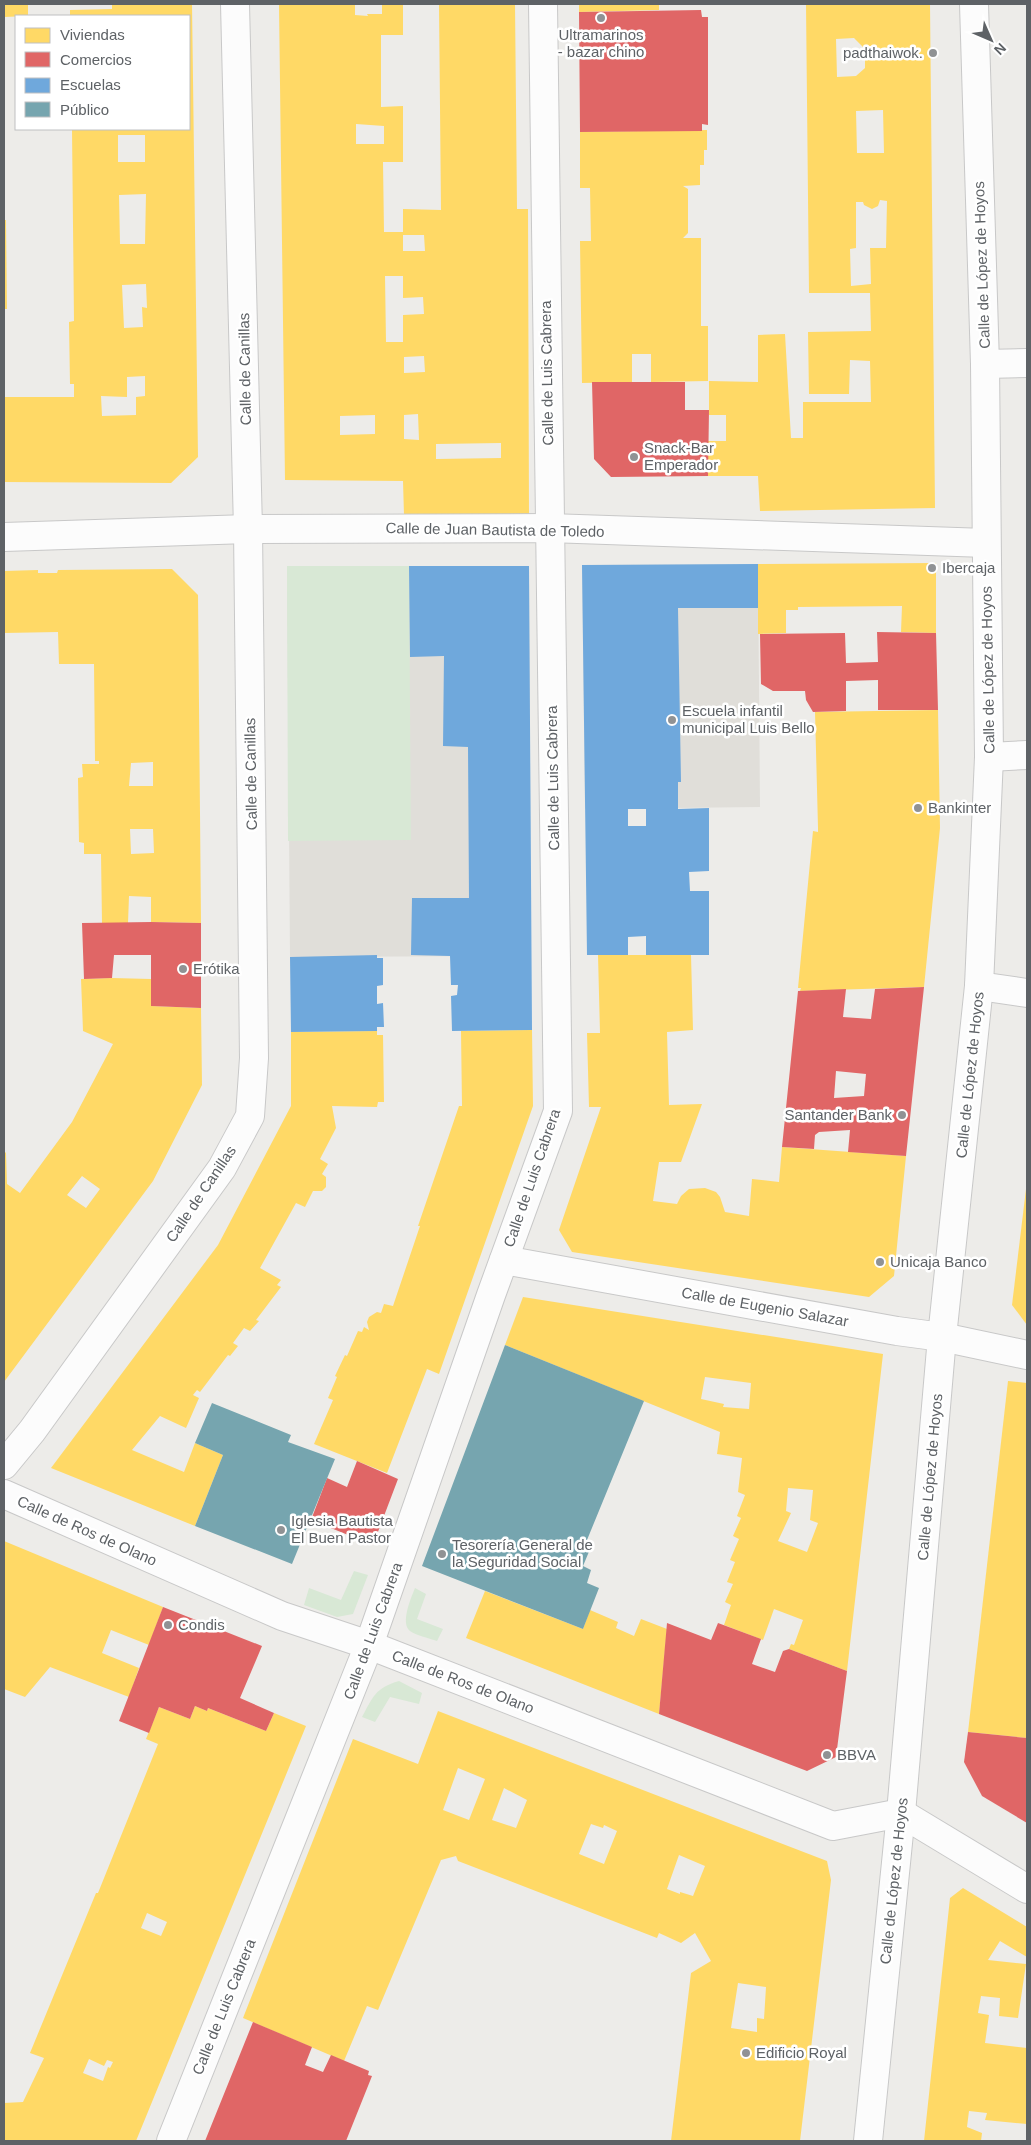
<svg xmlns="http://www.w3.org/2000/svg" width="1031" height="2145" font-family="Helvetica,sans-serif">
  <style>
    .education { fill: #e0ded9 }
    .green { fill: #d8e8d5 }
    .homes { fill: #ffd966; fill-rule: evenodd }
    .shops { fill: #e06666; fill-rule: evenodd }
    .schools { fill: #6fa8dc; fill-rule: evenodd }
    .public { fill: #76a5af }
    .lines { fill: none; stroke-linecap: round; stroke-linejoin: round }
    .minor-casing { stroke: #c8c8c8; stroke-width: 30 }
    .minor { stroke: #fcfcfc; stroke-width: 28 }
    .poi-dot { fill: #909294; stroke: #fff; stroke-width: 2 }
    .labels { text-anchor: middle; stroke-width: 5; stroke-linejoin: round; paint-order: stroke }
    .poi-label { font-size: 15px; fill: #5e6266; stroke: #fff; text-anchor: start }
    .street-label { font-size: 15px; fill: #5e6266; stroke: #fff }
  </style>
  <rect width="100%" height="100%" fill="#edece9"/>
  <g class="education">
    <polygon points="758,564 760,807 585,809 582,565"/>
    <polygon points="287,566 529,566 531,956 290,957"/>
  </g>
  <g class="green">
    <polygon points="287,566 409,566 411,840 288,841"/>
    <polygon points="354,1571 368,1575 353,1614 337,1617 304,1605 309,1588 341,1600"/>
    <path d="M415,1588L426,1594L417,1619L443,1629L437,1641C429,1638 417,1636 410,1631C400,1623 411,1598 415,1588Z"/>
    <path d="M399,1681L422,1693L419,1704L390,1697L375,1722L362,1717C373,1697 375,1688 399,1681Z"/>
  </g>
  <g class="homes">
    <polygon points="4,4 28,4 28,16 4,17"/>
    <path d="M112,4H192L198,457L171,483L4,482V397H74V384H70L69,322L74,321L72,129H189V16H70V10L112,9ZM118,135H145V162H118ZM146,194L145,244H120L119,195ZM146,284L147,308L142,307L143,327L124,328L122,285ZM145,376V396L136,397V415L102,416L101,396L127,397V377Z"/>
    <path d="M279,4H355V15L368,16L367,14H382V4H403V35H381V107L403,106V162H383L384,232H403V209L441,210L439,4H515L517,209H528L529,515H404L403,481L285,480ZM356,124L384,126V144H356ZM403,235H424L425,251H403ZM385,276H403V298L423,297L424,314L403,315V342H386ZM424,356L425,372L404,373V357ZM418,414L419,440L404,439V415ZM375,415V434L340,435V416ZM501,443V458L436,459V444Z"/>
    <polygon points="579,4 659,4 659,10 579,12"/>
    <path d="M806,4H930L935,508L760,511L758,476H708V441H726V415H709V381L758,382V335L785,334L791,438H803V402H871L870,361L850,360L849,394H809L808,332L871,331L870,293H809ZM854,38L865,49V68L856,76L837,77L836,39ZM883,110L884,153H857L856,111ZM880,200L887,201L886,248H870L871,284L851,286L850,249L856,248V202H863L864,205L872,209L878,206Z"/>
    <polygon points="707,130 707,150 704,150 704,165 700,165 700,185 683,186 688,189 688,233 683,238 701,238 701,326 708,326 708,381 651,382 651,354 632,354 632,382 582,383 580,241 591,241 590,188 580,188 580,132"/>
    <polygon points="4,220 6,220 7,309 4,309"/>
    <polygon points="936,563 936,633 901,632 902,606 798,607 798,610 786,610 786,633 758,634 758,564"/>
    <path d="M172,569L198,595L201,923L151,922V897L129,896L128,923H102L101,854H84V843L79,842L78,778L83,777L82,764H99V761H95L94,664H59L58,632L4,633V571L38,570V573H57L58,570ZM153,762V786H129L131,763ZM130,829H153L154,853L131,854Z"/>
    <polygon points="938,710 940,828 924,987 800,991 801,988 798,988 813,831 818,832 818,827 815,712"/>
    <polygon points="598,955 691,955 693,1030 667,1032 669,1105 702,1104 681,1162 659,1162 653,1201 677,1204 681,1196 689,1189 705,1188 716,1192 720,1197 725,1212 749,1216 752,1179 779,1182 782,1147 906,1156 894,1276 869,1297 572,1252 559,1230 601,1107 589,1107 587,1033 600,1033"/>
    <path d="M112,978L151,979V1006L201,1008L202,1085L153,1181L4,1382V1151L6,1153L7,1184L20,1193L72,1122L113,1044L83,1031L81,979ZM82,1176L100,1189L86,1208L67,1195Z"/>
    <polygon points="532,1030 533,1106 439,1374 427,1369 387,1473 314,1444 333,1400 328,1398 337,1377 335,1376 345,1355 347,1356 358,1331 362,1332 364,1327 369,1330 367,1322 369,1317 377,1312 381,1313 384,1304 393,1306 420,1226 418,1226 459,1106 462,1106 461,1031"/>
    <polygon points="377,1031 377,1035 383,1035 384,1102 378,1102 377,1107 332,1106 336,1128 320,1159 328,1164 322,1174 326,1177 326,1187 322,1191 313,1191 305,1207 296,1203 260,1268 281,1280 277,1285 281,1287 256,1320 259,1321 250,1331 244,1328 233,1343 238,1346 230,1356 228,1355 200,1392 197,1390 193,1395 199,1398 186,1428 160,1416 132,1450 184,1472 195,1443 223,1455 195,1526 51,1468 218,1245 291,1106 291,1032"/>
    <polygon points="1026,1189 1027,1189 1027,1325 1012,1305"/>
    <path d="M523,1297L883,1354L847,1671L789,1649L791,1644L794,1645L803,1620L774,1609L763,1640L724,1625L731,1605L725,1602L733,1584L727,1582L735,1562L730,1560L739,1539L733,1536L741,1518L737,1516L745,1495L738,1492L742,1458L717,1454L720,1432L505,1345ZM705,1377L751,1383L749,1409L723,1407L724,1404L701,1399ZM788,1488L813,1490L810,1520L818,1523L807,1552L778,1541L791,1513L786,1511Z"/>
    <polygon points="1008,1381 1027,1383 1027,1738 968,1732"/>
    <polygon points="4,1541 163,1607 149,1645 111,1630 102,1653 139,1668 129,1697 50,1667 25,1697 4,1689"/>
    <polygon points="485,1591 583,1629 590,1610 618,1622 616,1628 634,1636 641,1619 667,1629 659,1714 466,1638"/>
    <path d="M195,1706L207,1711L208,1708L266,1731L274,1713L306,1726L136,2141H4V2103L23,2102L44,2058L30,2053L96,1893H98L158,1744L146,1739L159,1707L190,1719ZM147,1913L167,1922L161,1936L141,1928ZM89,2059L104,2066L107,2060L113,2062L110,2068L108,2067L103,2081L83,2073Z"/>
    <path d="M438,1711L827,1861L831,1880L800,2141H671L691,1973L711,1961L695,1933L681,1943L659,1933L657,1938L458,1861L456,1856L441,1860L378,2010L367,2006L344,2061L243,2018L353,1739L418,1764ZM458,1768L485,1779L469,1820L443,1810ZM504,1788L527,1800L516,1828L492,1820ZM591,1824L603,1828L604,1825L617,1831L604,1864L579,1854ZM679,1855L705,1866L693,1896L680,1892V1894L667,1889ZM738,1983L766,1987L764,2019L757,2018V2032L731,2028Z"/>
    <polygon points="963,1888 1027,1927 1027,1957 1000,1941 988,1960 1026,1964 1018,2018 999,2016 1000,1998 981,1996 978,2013 989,2015 985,2043 1027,2048 1027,2124 985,2120 987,2113 969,2111 967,2127 982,2133 981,2141 924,2141 950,1898"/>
  </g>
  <g class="shops">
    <polygon points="701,10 702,17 708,17 708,125 702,124 702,131 580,132 579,12"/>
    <polygon points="592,382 685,382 685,410 709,410 708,476 611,477 594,459"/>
    <polygon points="877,632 936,633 938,710 878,710 878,680 846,681 846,711 813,712 806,700 805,691 773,691 761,684 760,634 845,633 846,663 878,662"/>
    <polygon points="151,922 201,923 201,1008 151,1006 151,955 114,955 112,978 84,979 82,923"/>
    <path d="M924,987L906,1156L848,1152L850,1130L819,1132L815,1135L814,1149L782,1147L798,991L846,989L843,1017L871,1019L875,989ZM836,1071L866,1074L864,1096L834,1098Z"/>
    <polygon points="357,1461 398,1479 373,1545 311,1520 327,1478 347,1487"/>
    <polygon points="163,1607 262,1646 240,1698 274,1713 266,1731 208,1708 207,1711 195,1706 190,1719 159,1707 149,1733 119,1721"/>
    <polygon points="667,1623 711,1640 718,1623 761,1639 752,1664 775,1672 783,1651 789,1649 847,1671 836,1757 807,1771 659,1714"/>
    <polygon points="968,1732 1027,1738 1027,1823 982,1796 964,1762"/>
    <polygon points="253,2022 312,2047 305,2065 323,2072 331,2055 369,2071 368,2075 372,2076 346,2141 205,2141"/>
  </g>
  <g class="schools">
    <path d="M758,564V608H678L681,782H678V809L709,808V871L689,872L690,891H709V955H646V936L628,937V955H587L582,565ZM628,809H646V826H628Z"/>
    <polygon points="409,566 529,566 532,1030 452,1031 451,996 457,995 458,985 451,985 450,956 411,955 412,898 469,898 468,747 443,746 444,656 410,657"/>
    <polygon points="377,955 377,958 383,958 383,985 377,986 377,1004 383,1003 384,1027 377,1027 377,1031 291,1032 290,957"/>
  </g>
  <g class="public">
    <polygon points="505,1345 644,1401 587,1540 593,1542 583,1566 591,1570 587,1583 599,1588 583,1629 422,1566"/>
    <polygon points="212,1403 291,1435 288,1442 335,1459 292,1564 195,1526 223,1455 195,1443"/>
  </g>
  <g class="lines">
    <g class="minor-casing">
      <g id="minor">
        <polyline points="985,364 1027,363"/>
        <polyline points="4,537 248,529 549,528 986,543"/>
        <polyline points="989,757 1027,755"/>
        <polyline points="979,986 1027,993"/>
        <polyline points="504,1260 897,1331 942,1337 1027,1355"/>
        <polyline points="4,1465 32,1431 222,1168 250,1116 254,1058 248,529 235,4"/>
        <polyline points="4,1494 282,1616 369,1645 833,1826 901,1813 1027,1889"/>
        <polyline points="171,2141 369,1645 491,1295 558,1111 543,4"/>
        <polyline points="868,2141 901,1813 942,1337 979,986 989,757 985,364 974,4"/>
      </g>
    </g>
    <use href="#minor" class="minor"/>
  </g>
  <g class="poi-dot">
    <circle cx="601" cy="18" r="5"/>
    <circle cx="933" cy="53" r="5"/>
    <circle cx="634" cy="457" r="5"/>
    <circle cx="932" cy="568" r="5"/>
    <circle cx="672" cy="720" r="5"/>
    <circle cx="918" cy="808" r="5"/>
    <circle cx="183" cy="969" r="5"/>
    <circle cx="902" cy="1115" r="5"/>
    <circle cx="880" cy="1262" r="5"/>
    <circle cx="281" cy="1530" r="5"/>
    <circle cx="442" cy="1554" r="5"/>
    <circle cx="168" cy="1625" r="5"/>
    <circle cx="827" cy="1755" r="5"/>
    <circle cx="746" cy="2053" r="5"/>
  </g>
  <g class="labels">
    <g class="poi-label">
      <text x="601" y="40" text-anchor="middle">Ultramarinos<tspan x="601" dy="17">- bazar chino</tspan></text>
      <text x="923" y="58" text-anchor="end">padthaiwok.</text>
      <text x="644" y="453">Snack-Bar<tspan x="644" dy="17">Emperador</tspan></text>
      <text x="942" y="573">Ibercaja</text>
      <text x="682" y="716">Escuela infantil<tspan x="682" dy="17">municipal Luis Bello</tspan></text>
      <text x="928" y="813">Bankinter</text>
      <text x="193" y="974">Erótika</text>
      <text x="892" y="1120" text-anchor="end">Santander Bank</text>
      <text x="890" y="1267">Unicaja Banco</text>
      <text x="291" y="1526">Iglesia Bautista<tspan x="291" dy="17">El Buen Pastor</tspan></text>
      <text x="452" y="1550">Tesorería General de<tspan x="452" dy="17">la Seguridad Social</tspan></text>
      <text x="178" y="1630">Condis</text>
      <text x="837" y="1760">BBVA</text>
      <text x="756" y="2058">Edificio Royal</text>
    </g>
    <g class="street-label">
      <text transform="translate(982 265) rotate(-92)" y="5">Calle de López de Hoyos</text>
      <text transform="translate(245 369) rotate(-91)" y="5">Calle de Canillas</text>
      <text transform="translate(547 373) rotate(-91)" y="5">Calle de Luis Cabrera</text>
      <text transform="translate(495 530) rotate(1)" y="5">Calle de Juan Bautista de Toledo</text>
      <text transform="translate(988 670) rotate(-91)" y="5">Calle de López de Hoyos</text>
      <text transform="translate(251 774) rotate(-91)" y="5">Calle de Canillas</text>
      <text transform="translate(553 778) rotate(-91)" y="5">Calle de Luis Cabrera</text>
      <text transform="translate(970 1075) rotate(-84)" y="5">Calle de López de Hoyos</text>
      <text transform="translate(532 1178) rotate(-71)" y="5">Calle de Luis Cabrera</text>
      <text transform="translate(201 1194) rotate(-56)" y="5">Calle de Canillas</text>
      <text transform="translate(765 1307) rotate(10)" y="5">Calle de Eugenio Salazar</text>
      <text transform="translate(930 1477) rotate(-85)" y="5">Calle de López de Hoyos</text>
      <text transform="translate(87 1531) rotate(24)" y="5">Calle de Ros de Olano</text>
      <text transform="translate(373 1631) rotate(-70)" y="5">Calle de Luis Cabrera</text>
      <text transform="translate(463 1682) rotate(21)" y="5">Calle de Ros de Olano</text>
      <text transform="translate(894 1881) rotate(-84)" y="5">Calle de López de Hoyos</text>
      <text transform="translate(224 2007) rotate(-68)" y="5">Calle de Luis Cabrera</text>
    </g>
  </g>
  <rect width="1031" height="2145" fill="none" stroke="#5e6266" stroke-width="10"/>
  <rect x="15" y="15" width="175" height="115" fill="#ffffff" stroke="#bfc0c2"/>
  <rect x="25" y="28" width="25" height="15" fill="#ffd966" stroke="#bfc0c2"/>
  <text x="60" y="40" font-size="15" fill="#5e6266">Viviendas</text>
  <rect x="25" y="52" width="25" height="15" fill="#e06666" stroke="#bfc0c2"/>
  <text x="60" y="65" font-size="15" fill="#5e6266">Comercios</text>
  <rect x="25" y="78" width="25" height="15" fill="#6fa8dc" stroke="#bfc0c2"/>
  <text x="60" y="90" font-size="15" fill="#5e6266">Escuelas</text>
  <rect x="25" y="102" width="25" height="15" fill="#76a5af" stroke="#bfc0c2"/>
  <text x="60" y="115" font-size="15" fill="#5e6266">Público</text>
  <g transform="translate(991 40) rotate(135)" stroke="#ffffff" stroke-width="4" paint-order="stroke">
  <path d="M0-4L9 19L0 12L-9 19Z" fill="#5e6266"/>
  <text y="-8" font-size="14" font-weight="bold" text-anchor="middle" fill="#5e6266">N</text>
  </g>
</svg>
